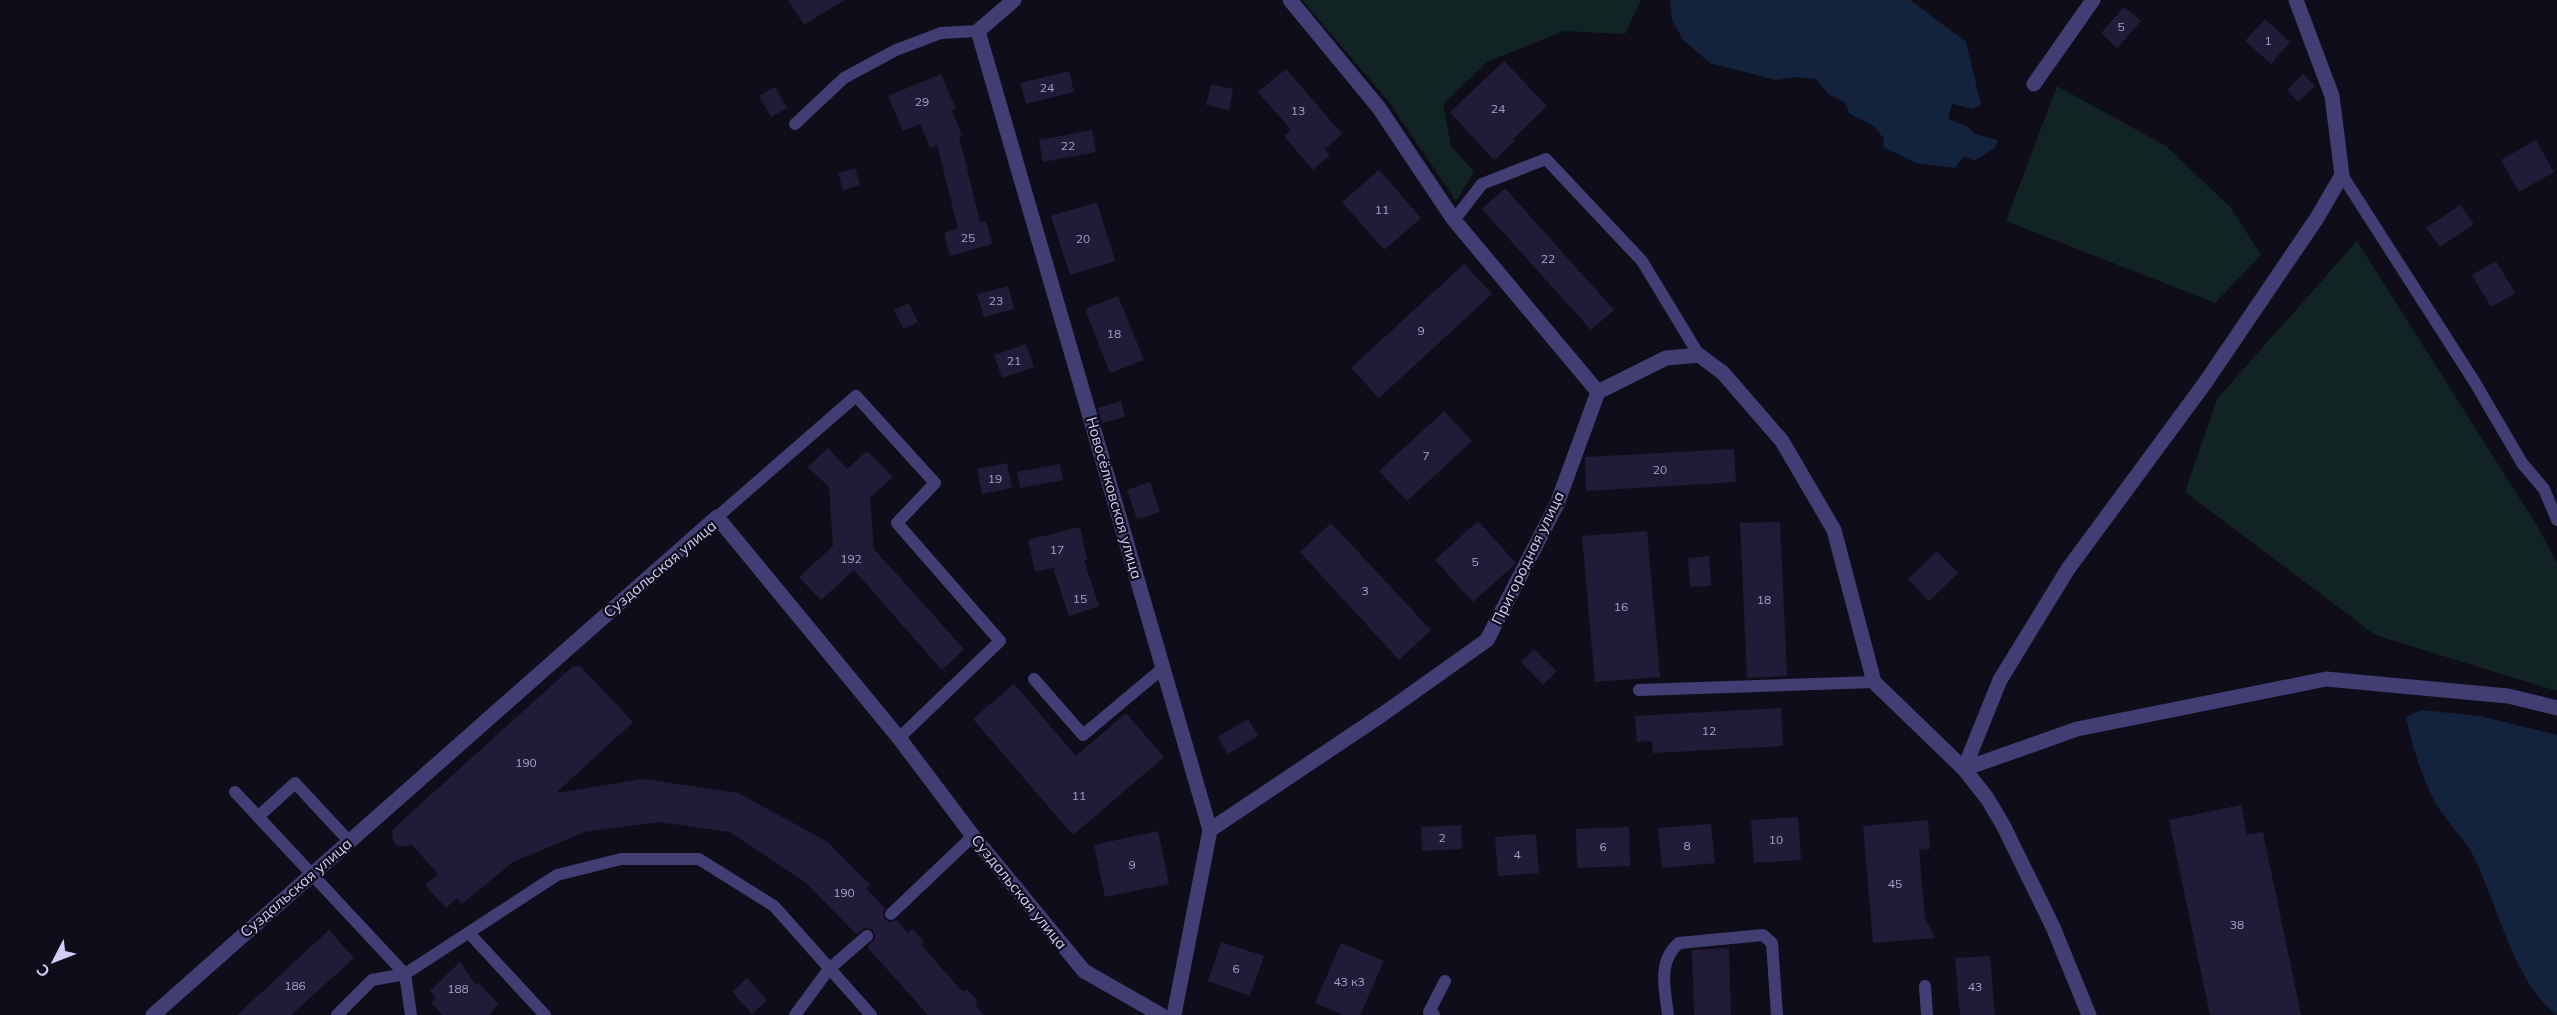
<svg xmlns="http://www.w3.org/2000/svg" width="2557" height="1015" font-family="Mulish,sans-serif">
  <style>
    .green { fill: #112322 }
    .water { fill: #13233d }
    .building { fill: #211b38 }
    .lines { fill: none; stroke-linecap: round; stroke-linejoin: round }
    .service { stroke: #403e73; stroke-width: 12 }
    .minor { stroke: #403e73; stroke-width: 15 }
    .labels { text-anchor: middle; stroke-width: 4.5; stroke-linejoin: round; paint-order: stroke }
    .number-label { font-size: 12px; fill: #a5a0c8 }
    .street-label { font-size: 15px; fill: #d1ccf8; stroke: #0f0d1a }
  </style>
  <rect width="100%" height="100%" fill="#0f0d1a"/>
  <g class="green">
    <polygon points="1302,0 1641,0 1625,34 1564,31 1487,62 1443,104 1451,146 1474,172 1456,201 1389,102"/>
    <polygon points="2057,86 2166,146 2231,208 2261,255 2215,303 2006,221"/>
    <polygon points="2357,241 2539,529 2557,563 2557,691 2375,635 2185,492 2217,399"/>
  </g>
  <g class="water">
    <polygon points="1670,0 1910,0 1966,42 1981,105 1973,109 1952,104 1948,119 1969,127 1974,134 1998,140 1995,148 1974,161 1964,156 1955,168 1916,163 1883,147 1884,139 1875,127 1850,114 1844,102 1828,94 1816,79 1795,77 1776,80 1710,63 1683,40 1672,20"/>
    <path d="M2421,710L2480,716L2557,735V1015C2517,988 2496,903 2475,859C2466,840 2449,825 2438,807C2424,784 2411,743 2406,717Z"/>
  </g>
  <g class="building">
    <polygon points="788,0 844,0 804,25"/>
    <polygon points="2124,7 2141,21 2117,48 2101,33"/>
    <polygon points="2265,19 2290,42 2271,64 2245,41"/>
    <polygon points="1504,61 1547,106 1513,139 1515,141 1494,160 1450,112"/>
    <polygon points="1286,69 1342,134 1325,149 1330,155 1313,170 1284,136 1291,130 1258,92"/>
    <polygon points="1069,71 1074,92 1026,104 1020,83"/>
    <polygon points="941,74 956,109 952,111 962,135 959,136 980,222 986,221 992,244 950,256 944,233 958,228 937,145 930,148 920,124 903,131 888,96"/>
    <polygon points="2303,74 2315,86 2298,102 2287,90"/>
    <polygon points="1211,84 1233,89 1229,110 1206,105"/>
    <polygon points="775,87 787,108 771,117 759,96"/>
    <polygon points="1092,130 1096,152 1043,162 1039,140"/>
    <polygon points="2536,140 2554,172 2519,192 2501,160"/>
    <polygon points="855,168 860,185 843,190 838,173"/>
    <polygon points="1379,170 1421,218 1384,250 1342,202"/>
    <polygon points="1505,188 1614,310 1591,330 1482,209"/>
    <polygon points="1097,202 1115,261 1070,275 1051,216"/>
    <polygon points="2460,205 2474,224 2440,247 2426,228"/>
    <polygon points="2496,261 2515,293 2491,307 2472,275"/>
    <polygon points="1464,264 1492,294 1379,398 1351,368"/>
    <polygon points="1008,286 1014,309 984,317 977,294"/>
    <polygon points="1118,296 1144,360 1110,373 1085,309"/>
    <polygon points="909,303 918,322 904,329 894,310"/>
    <polygon points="1026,344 1034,367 1002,378 994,355"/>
    <polygon points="1121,401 1125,417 1102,423 1098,408"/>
    <polygon points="1444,411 1472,441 1407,501 1379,471"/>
    <polygon points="828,448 847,469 867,451 893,477 870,498 874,549 964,649 942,670 854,570 821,600 799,577 833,546 829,487 808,467"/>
    <polygon points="1734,449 1736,482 1586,491 1585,457"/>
    <polygon points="1007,463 1012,488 982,494 977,469"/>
    <polygon points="1060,464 1063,480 1020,488 1017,472"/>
    <polygon points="1150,482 1160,512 1137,519 1127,490"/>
    <polygon points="1478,521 1516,563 1473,602 1435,560"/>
    <polygon points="1780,522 1787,676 1747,678 1740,523"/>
    <polygon points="1331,523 1431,630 1399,660 1300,552"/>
    <polygon points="1080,527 1087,560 1084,560 1099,606 1069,616 1053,568 1035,572 1028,540"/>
    <polygon points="1647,531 1660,677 1595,682 1582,536"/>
    <polygon points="1937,551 1958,573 1929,601 1908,579"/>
    <polygon points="1709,556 1711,586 1690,587 1688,558"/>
    <polygon points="1534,649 1557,671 1543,685 1521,662"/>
    <polygon points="573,666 580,666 584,670 633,722 556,793 644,779 738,793 828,842 870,885 866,888 885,908 883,912 885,919 889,922 897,920 908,933 913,929 924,942 921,945 963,992 967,989 978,1002 975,1005 984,1015 928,1015 867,947 875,938 873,930 865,928 856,934 806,883 730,832 659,822 585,832 513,862 462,904 457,898 446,908 425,885 438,874 411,844 403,847 396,845 393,840 392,830"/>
    <polygon points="1014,684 1076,756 1126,713 1164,757 1073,835 973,719"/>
    <polygon points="1781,708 1783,746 1653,753 1652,741 1637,742 1635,716"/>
    <polygon points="1248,719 1258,736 1228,754 1218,737"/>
    <polygon points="2241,805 2247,835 2263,832 2301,1015 2210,1015 2169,820"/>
    <polygon points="1798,817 1801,860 1754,863 1751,820"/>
    <polygon points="1928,820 1930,849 1919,850 1925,918 1935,938 1873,943 1863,826"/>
    <polygon points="1711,824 1715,863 1662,868 1658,828"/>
    <polygon points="1461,825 1462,849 1422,851 1421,827"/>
    <polygon points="1629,827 1630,866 1577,868 1576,829"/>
    <polygon points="1158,831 1169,884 1105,897 1094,845"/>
    <polygon points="1536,834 1539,873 1498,876 1495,837"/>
    <polygon points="329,930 354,958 291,1015 237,1015"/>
    <polygon points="1221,942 1264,956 1250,996 1208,981"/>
    <polygon points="1341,943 1384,961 1360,1015 1344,1015 1315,1003"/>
    <polygon points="1729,948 1731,1015 1694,1015 1692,950"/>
    <polygon points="1990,956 1995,1015 1960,1015 1955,958"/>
    <polygon points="460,962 476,985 479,983 498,1004 489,1015 443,1015 431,1003 436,998 430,991"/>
    <polygon points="747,978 767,1000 752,1014 732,992"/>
  </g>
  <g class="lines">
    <g class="service">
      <polyline points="795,124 844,78 896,50 941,33 978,31"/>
      <polyline points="2342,175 2474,381 2522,463 2544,489 2557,520"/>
      <polyline points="1454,220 1482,184 1546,159 1642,261 1699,355"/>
      <polyline points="717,517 856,396 935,483 897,523 1000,641 899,738"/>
      <polyline points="1034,679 1083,735 1163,668"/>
      <polyline points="1639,690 1874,682"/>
      <polyline points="235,792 405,974 411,1015"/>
      <polyline points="259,816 295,783 349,841"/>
      <polyline points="891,914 973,836"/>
      <polyline points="469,933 545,1015"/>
      <polyline points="1925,986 1927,1015"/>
      <polyline points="337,1015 372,980 405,974 557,875 621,859 699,859 774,906 871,1015"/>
      <polyline points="795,1015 829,969 867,936"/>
      <polyline points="1434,1015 1429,1012 1445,981"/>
      <path d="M1668,1015C1665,990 1657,961 1679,943L1763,935L1772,943L1777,1015"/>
    </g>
    <g class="minor">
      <polyline points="1014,0 978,31 1210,830 1174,1015"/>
      <polyline points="2296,0 2332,96 2342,175 2317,218 2205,383 2068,569 2000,680 1964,769 2077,729 2326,679 2508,696 2557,708"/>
      <polyline points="2034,84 2093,0"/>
      <polyline points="1598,392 1666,358 1699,355 1723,373 1782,441 1834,530 1874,682 1964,769 1987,798 2003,825 2053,927 2089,1015"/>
      <polyline points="1210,830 1383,714 1487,640 1557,504 1598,392 1454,220 1379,108 1290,0"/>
      <polyline points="153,1015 717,517 899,738 973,836 1084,971 1161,1015"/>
    </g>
  </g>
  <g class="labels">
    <g class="number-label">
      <text x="2121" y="31">5</text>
      <text x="2268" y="45">1</text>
      <text x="1047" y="92">24</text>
      <text x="922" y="106">29</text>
      <text x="1498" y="113">24</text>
      <text x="1298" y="115">13</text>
      <text x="1068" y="150">22</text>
      <text x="1382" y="214">11</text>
      <text x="968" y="242">25</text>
      <text x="1083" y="243">20</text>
      <text x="1548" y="263">22</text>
      <text x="996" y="305">23</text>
      <text x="1421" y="335">9</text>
      <text x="1114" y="338">18</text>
      <text x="1014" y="365">21</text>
      <text x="1426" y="460">7</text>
      <text x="1660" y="474">20</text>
      <text x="995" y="483">19</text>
      <text x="1057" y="554">17</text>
      <text x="851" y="563">192</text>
      <text x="1475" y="566">5</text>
      <text x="1365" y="595">3</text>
      <text x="1080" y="603">15</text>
      <text x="1764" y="604">18</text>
      <text x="1621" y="611">16</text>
      <text x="1709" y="735">12</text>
      <text x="526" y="767">190</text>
      <text x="1079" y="800">11</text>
      <text x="1442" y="842">2</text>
      <text x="1776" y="844">10</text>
      <text x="1687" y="850">8</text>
      <text x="1603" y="851">6</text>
      <text x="1517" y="859">4</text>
      <text x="1132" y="869">9</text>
      <text x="1895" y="888">45</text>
      <text x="844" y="897">190</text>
      <text x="2237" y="929">38</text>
      <text x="1236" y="973">6</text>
      <text x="1349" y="986">43 к3</text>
      <text x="295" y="990">186</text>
      <text x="1975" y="991">43</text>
      <text x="458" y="993">188</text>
    </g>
    <g class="street-label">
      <text transform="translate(1114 498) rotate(74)" y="5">Новосёлковская улица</text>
      <text transform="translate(1528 558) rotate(-64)" y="5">Пригородная улица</text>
      <text transform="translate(660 569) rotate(-40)" y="5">Суздальская улица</text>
      <text transform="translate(296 888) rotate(-41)" y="5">Суздальская улица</text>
      <text transform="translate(1019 892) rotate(51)" y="5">Суздальская улица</text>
    </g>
  </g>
  <g transform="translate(54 961) rotate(228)" stroke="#0f0d1a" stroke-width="4.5" paint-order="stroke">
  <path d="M0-4.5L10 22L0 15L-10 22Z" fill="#d1ccf8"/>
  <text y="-9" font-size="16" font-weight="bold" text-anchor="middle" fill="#d1ccf8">С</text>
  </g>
</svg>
